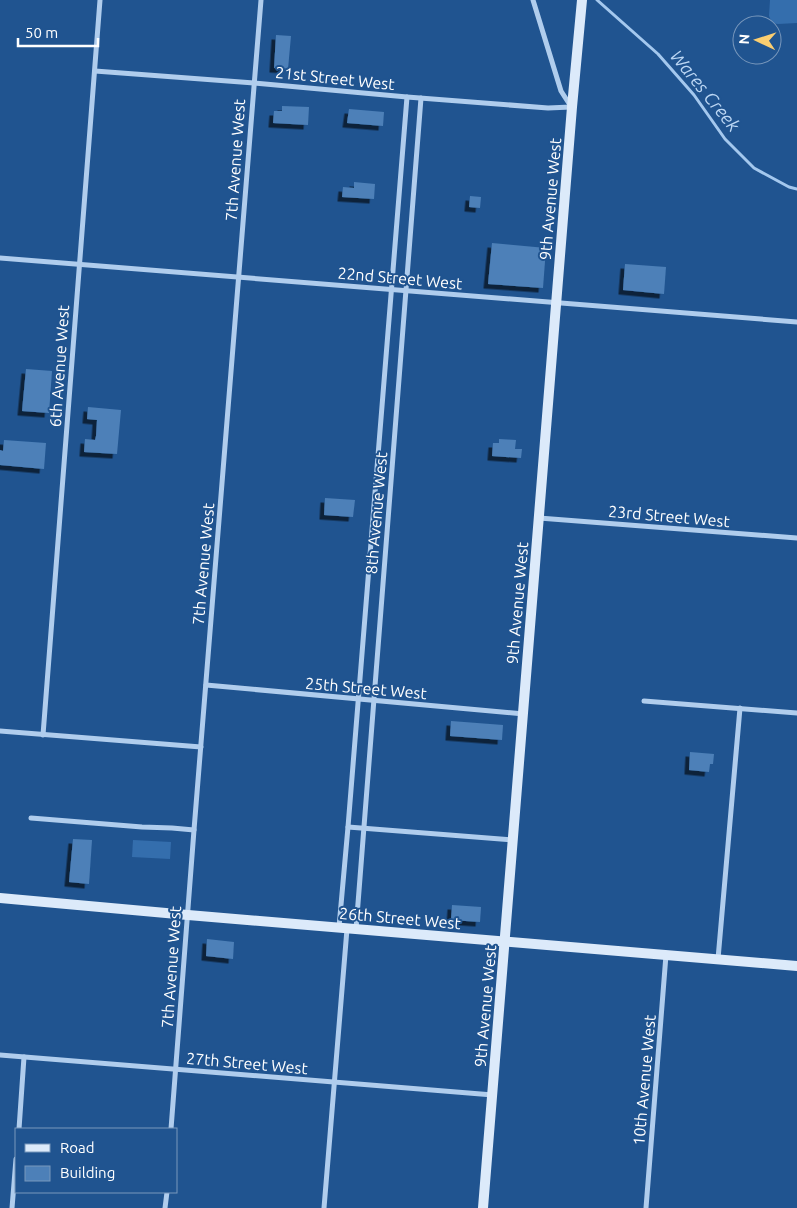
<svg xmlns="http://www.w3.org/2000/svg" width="797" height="1208" font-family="Ubuntu,sans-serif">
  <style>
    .green { fill: #346ead }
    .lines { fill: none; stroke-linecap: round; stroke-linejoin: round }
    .stream { stroke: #a4c8ee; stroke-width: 3 }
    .building { fill: #4d80b8; filter: url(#shadow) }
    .street { stroke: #b0cded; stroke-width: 5 }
    .secondary { stroke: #dceafa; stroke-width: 10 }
    .labels { text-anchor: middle; stroke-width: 4; stroke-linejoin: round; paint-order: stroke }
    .street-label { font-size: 16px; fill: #fff; stroke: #205490 }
    .water-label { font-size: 18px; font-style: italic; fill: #bcd7f4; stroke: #205490 }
  </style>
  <defs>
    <filter id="shadow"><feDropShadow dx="-4.5" dy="4.5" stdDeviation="0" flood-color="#0009"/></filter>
  </defs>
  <rect width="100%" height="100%" fill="#205490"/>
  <g class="green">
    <polygon points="770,0 797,0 797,23 778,24 772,23 769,16"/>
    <polygon points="133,840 171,842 170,859 132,857"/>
  </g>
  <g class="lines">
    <polyline class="stream" points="597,0 658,54 694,95 725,139 754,168 789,187 797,189"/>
  </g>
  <g class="building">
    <polygon points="276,35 291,36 288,69 274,68"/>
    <polygon points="282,106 309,107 308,125 273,123 274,111 282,111"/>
    <polygon points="349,109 384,112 383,126 347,123"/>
    <polygon points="354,182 375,184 374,199 342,197 343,187 354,188"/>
    <polygon points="470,196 481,197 480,208 469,207"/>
    <polygon points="492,243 546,248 543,288 488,284"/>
    <polygon points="625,264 666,267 664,294 623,290"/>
    <polygon points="26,369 52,371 49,413 22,411"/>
    <polygon points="88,407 121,410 117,454 84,452 85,439 95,440 96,436 97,420 87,419"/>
    <polygon points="499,439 516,440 515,449 522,449 521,458 492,456 493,443 499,443"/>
    <polygon points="4,440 46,443 44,469 0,465 0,450 3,451"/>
    <polygon points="325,498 355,500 353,517 324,515"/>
    <polygon points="451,721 503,725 502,740 450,736"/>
    <polygon points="690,752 714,754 713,764 710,764 709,772 689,770"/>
    <polygon points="73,839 92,840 89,884 69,882"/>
    <polygon points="452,905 481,907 480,922 451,920"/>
    <polygon points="207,939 234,942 233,959 206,956"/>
  </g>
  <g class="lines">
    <g class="street">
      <polyline points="533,0 561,91 570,105"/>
      <polyline points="95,71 254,83 407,97 548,108 571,107"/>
      <polyline points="0,258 797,322"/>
      <polyline points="539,518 797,538"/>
      <polyline points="206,685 524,714"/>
      <polyline points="644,701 797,713"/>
      <polyline points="0,731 201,747"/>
      <polyline points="43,735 100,0"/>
      <polyline points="31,818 142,827 172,828 194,830"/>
      <polyline points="348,827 513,840"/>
      <polyline points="339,927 348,827 407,97"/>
      <polyline points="356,929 421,98"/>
      <polyline points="718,959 740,708"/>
      <polyline points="0,1055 493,1095"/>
      <polyline points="19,1129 24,1057"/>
      <polyline points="171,1129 194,830 261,0"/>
      <polyline points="12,1208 16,1159"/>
      <polyline points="165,1208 167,1192"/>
      <polyline points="324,1208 347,929"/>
      <polyline points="646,1208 666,955"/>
    </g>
    <g class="secondary">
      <polyline points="0,898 188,915 797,966"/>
      <polyline points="483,1208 572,107 582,0"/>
    </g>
  </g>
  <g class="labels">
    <g class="street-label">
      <text transform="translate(335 78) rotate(6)" y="6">21st Street West</text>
      <text transform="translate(235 160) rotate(-86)" y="6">7th Avenue West</text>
      <text transform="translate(550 199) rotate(-85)" y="6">9th Avenue West</text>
      <text transform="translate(400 278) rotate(5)" y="6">22nd Street West</text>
      <text transform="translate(59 366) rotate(-86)" y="6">6th Avenue West</text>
      <text transform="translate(376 513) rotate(-85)" y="6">8th Avenue West</text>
      <text transform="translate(669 516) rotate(5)" y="6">23rd Street West</text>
      <text transform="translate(203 564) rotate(-85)" y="6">7th Avenue West</text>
      <text transform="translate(517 603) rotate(-85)" y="6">9th Avenue West</text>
      <text transform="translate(366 688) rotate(5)" y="6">25th Street West</text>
      <text transform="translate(400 918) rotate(5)" y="6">26th Street West</text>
      <text transform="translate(171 967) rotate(-86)" y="6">7th Avenue West</text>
      <text transform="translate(485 1006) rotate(-85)" y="6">9th Avenue West</text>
      <text transform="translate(247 1063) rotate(5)" y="6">27th Street West</text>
      <text transform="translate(644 1080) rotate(-85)" y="6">10th Avenue West</text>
    </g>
    <g class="water-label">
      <text transform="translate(705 91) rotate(51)" y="6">Wares Creek</text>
    </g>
  </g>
  <rect x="15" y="1128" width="162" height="65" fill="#205490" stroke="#7998bc"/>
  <rect x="25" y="1144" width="25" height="8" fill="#dceafa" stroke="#7998bc"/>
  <text x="60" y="1153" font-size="15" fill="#ffffff">Road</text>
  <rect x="25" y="1166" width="25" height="15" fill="#4d80b8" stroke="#7998bc"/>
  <text x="60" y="1178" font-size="15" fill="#ffffff">Building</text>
  <g transform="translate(757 40) rotate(274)"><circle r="24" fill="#205490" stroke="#7998bc"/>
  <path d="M0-4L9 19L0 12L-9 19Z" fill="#face71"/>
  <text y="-8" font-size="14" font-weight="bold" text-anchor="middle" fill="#ffffff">N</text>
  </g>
  <path d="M18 38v8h80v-8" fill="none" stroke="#ffffff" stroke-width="2.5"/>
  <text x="25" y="38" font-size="15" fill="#ffffff" stroke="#205490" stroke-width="4" paint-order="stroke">50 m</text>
</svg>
